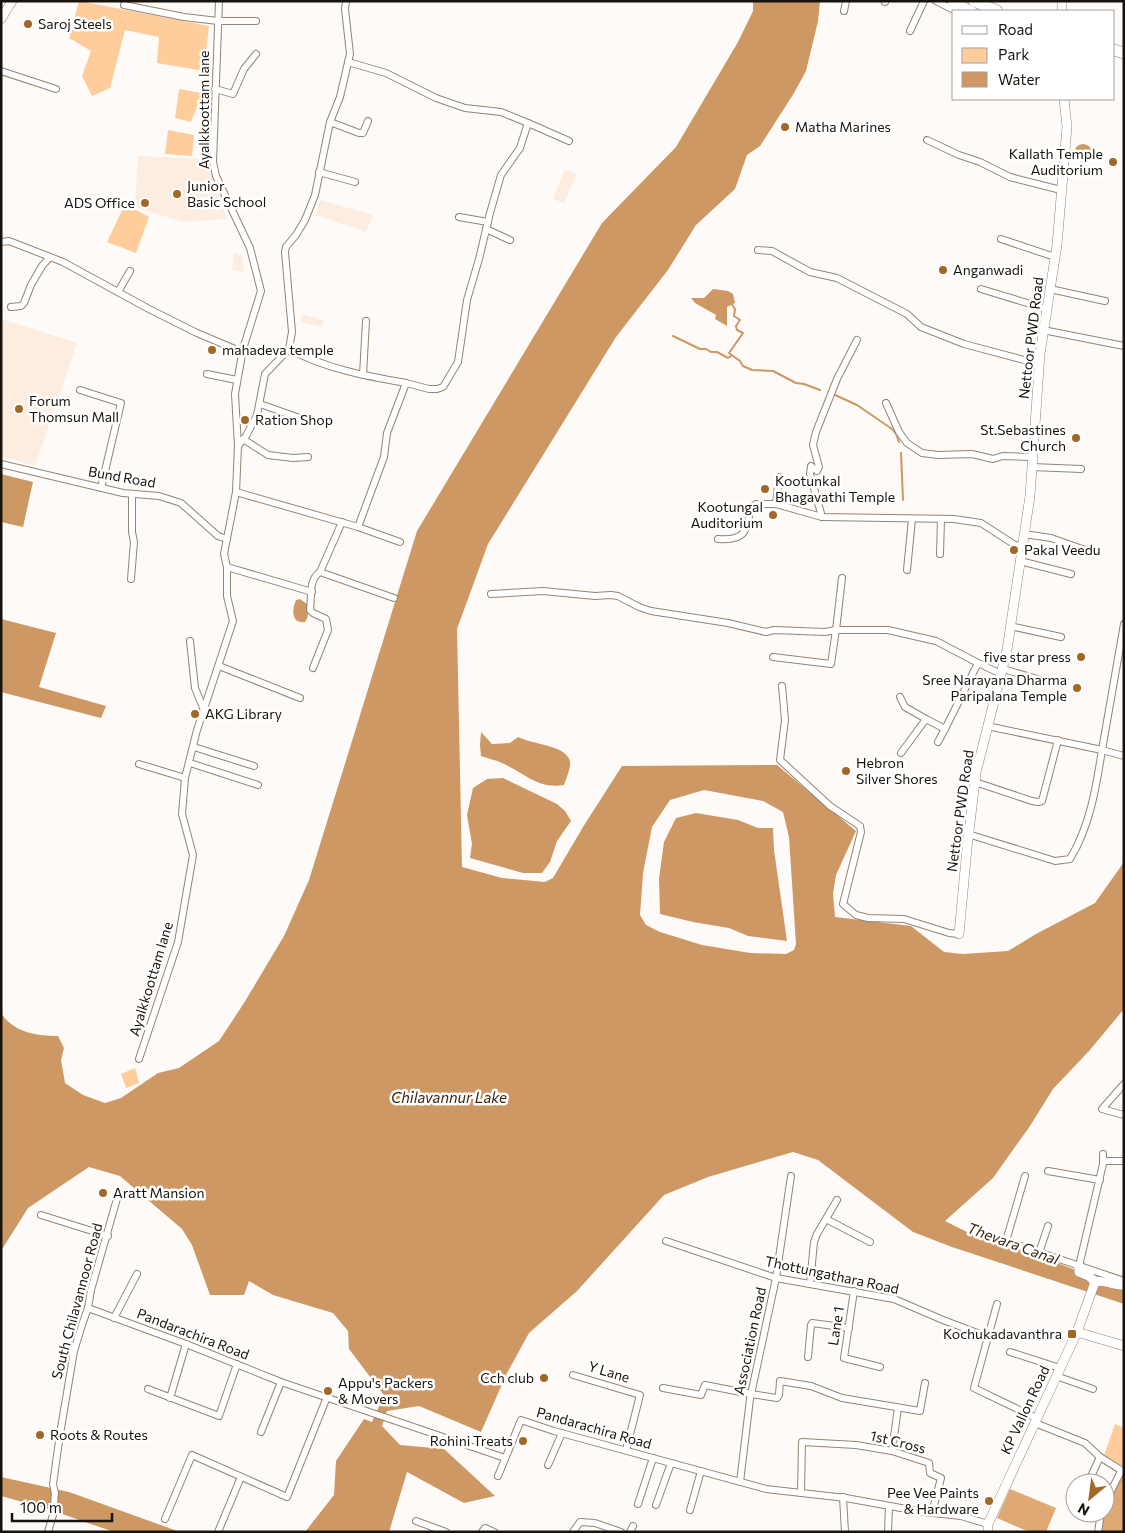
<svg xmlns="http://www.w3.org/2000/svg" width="1125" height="1533" font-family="Commissioner,sans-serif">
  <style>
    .built { fill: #fcede0 }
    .green { fill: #ffcc9c }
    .forest { fill: #dfa974 }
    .water { fill: #cd9863; fill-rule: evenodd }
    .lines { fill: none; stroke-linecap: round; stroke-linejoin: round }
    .stream { stroke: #cd9863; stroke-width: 2 }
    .street-casing { stroke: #948474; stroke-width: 8 }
    .secondary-casing { stroke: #948474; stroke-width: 10 }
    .highway-casing { stroke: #948474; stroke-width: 12 }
    .street { stroke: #fff; stroke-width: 6 }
    .secondary { stroke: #fff; stroke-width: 9 }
    .highway { stroke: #fff; stroke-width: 11 }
    .poi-dot { fill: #a06726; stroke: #fff; stroke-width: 2 }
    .labels { text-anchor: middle; stroke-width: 5; stroke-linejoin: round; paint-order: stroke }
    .poi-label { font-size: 14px; fill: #18120c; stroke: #fff; text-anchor: start }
    .street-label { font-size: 14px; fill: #18120c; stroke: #fff }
    .water-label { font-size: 15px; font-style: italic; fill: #3c260e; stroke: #fff }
  </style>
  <rect width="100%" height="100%" fill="#fefaf7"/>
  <g class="built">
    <polygon points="138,156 207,159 227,219 183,222 135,207"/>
    <polygon points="565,169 577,174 564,203 553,199"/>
    <polygon points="320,200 373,215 366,232 316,215"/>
    <polygon points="234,253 242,256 244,272 232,270"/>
    <polygon points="302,314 324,320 322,327 301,322"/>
    <polygon points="1,319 77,343 35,466 1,456"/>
  </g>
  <g class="green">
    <polygon points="79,1 209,26 204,71 157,63 159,37 125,30 110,88 92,96 82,76 91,51 69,38"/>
    <polygon points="179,89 202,93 191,122 175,118"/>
    <polygon points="168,130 194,135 192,156 165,154"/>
    <polygon points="125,204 149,217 136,253 107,242"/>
    <polygon points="135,1068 139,1083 126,1088 121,1074"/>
    <polygon points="1115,1424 1124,1428 1124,1463 1122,1467 1104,1455"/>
  </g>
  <g class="forest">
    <polygon points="1123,1474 1124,1532 1100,1532 1104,1513"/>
    <polygon points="1010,1489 1056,1508 1046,1532 1029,1532 997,1518"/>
  </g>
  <g class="water">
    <path d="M753,1H820L818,21L806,71L794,93L760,146L747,155L735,189L696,225L668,270L616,337L488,544L457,629L462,867L502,878L545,882L553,878L583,827L622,766L777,765L856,831L836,875L833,894L835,917L911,926L944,952L963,954L1008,951L1036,934L1095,903L1124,862V1009L1089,1051L1053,1089L1030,1126L993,1178L945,1221L971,1234H980L1102,1280L1124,1285V1304L952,1247L913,1232L818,1160L793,1152L708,1177L664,1195L577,1291L529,1333L507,1373L481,1432L419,1406L387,1411L382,1426L400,1445L444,1449L495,1496L464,1503L407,1472L389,1532H305L334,1495L336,1461L364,1419L372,1422L382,1400L383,1394L349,1349L348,1331L333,1313L273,1295L249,1281L244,1295H210L192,1245L182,1229L120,1176L89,1167L28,1208L1,1251V1013C13,1032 36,1036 58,1036L64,1048L61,1060L65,1083L83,1095L105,1103L121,1098L158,1073L179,1068L219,1041L244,1003L284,936L309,880L417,531L602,223L676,147L738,42L753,11ZM704,790L763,801L783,812L789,837L796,944L794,950L786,954L750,953L702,945L660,932L646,925L640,915L643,873L652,827L670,800Z"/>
    <circle cx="1083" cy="153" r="9"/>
    <polygon points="713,289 728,291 733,294 735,303 727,307 727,326 715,319 716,315 695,303 691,298 704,298"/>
    <polygon points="1,474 33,482 23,527 1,522"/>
    <path d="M300,599L307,604C308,610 309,617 305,622C291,624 292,609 296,600Z"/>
    <polygon points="1,619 56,633 39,687 106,706 101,718 1,692"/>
    <path d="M481,732L492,744L510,743L518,737C532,745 573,745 570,766C569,772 566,779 564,785C538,789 526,774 504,764C497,760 489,759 481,756L480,745Z"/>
    <polygon points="503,778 557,804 565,811 571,821 557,841 550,862 542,873 523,873 470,858 472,844 467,815 473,788 487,779"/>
    <polygon points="696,813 738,820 758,828 773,828 774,850 787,941 748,936 729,928 693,922 660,914 659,879 664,842 676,818"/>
    <polygon points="1,1477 69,1492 180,1532 114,1532 45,1508 1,1496"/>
  </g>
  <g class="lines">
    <g class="stream">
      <polyline points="731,303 735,309 734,316 740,320 736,326 737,330 743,333 729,353 740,361 743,366 752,370 773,371 796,383 804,384 820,390"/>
      <polyline points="673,336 700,349 706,349 711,352 717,352 728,358 731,356"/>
      <polyline points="835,395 857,405 892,429 896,434 899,442"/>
      <polyline points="901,453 903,500"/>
    </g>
    <g class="street-casing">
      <g id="street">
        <polyline points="936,1 956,11"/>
        <polyline points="885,2 885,1"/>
        <polyline points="124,5 184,17 218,21 256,21"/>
        <polyline points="844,11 846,1"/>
        <polyline points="910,31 924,1"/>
        <polyline points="348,62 386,73 436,98 465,108 501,112 528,123 520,148 501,175 490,213 479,259 467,300 458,362 443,387 437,389 429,389 406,383 387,433 384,457 358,527"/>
        <polyline points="1,71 56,89"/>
        <polyline points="215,89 233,94 244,69 256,54"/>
        <polyline points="330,122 359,133 363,133 368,121"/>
        <polyline points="528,123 569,141"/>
        <polyline points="927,140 959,155 980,162 1010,177 1061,190"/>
        <polyline points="319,172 355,182"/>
        <polyline points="459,217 488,222"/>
        <polyline points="486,229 510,240"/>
        <polyline points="1001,239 1055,257"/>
        <polyline points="1,242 9,241 63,262 149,309 197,333 242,352"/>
        <polyline points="758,250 772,251 810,272 837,278 907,314 921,327 964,344 1039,364"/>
        <polyline points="981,289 1047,309"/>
        <polyline points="1050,289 1105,301"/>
        <polyline points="118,292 130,271"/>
        <polyline points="11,307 21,306 24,303 31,285 42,266 50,257"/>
        <polyline points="1043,330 1124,346"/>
        <path d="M289,349C326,369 366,376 406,383"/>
        <polyline points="207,374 237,380"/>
        <polyline points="363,375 366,321"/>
        <polyline points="80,390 121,403 101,488"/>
        <polyline points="886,403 899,432 907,443 922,453 938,455 972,454 993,459 1003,456 1032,457"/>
        <polyline points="260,404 314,423"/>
        <polyline points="243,439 268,455 293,458 308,457"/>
        <polyline points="238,446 246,436 257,415 265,374 289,349 292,332 285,252 286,247 296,235 305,220 315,195 330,122 340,97 350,54 345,9 346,1"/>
        <polyline points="1,464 123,493 159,496 181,503 218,536 227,539"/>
        <polyline points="1032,467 1081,469"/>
        <polyline points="236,492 358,527 400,542"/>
        <polyline points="776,504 779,477"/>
        <polyline points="822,517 810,474 811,466 817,471 819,467 813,445 816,432 837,379 857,340"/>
        <polyline points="1024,534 1051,538 1088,551"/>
        <path d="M718,539C744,541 748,532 750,508L756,504H776L822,517L954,519L981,523L1015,545L1022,546"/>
        <polyline points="940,554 941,519"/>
        <polyline points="1020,561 1071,574"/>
        <polyline points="227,567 312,592"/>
        <polyline points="907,570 912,519"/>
        <polyline points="320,572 342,522"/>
        <polyline points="842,578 836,630 888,630 936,641 978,663"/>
        <polyline points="131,579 134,542 132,532 132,494"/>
        <polyline points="491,594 543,591 595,596 611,595 618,596 639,607 651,611 728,623 766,632 774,630 825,632 836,630 831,664 773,657"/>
        <polyline points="1124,624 1102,750 1124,756"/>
        <polyline points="1010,626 1061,637"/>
        <polyline points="190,641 195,688 204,710"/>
        <polyline points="219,666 300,698"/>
        <path d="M313,668L328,630L326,619L313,613L310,610C312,597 308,580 320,572L394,598"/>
        <polyline points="1003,669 1051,683"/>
        <polyline points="782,686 785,720 780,760 830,806 860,826 861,832 843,904 856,915 868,918 904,919 949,933 959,934"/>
        <polyline points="900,697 905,707 926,719"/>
        <polyline points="938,742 945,729"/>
        <polyline points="194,747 254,766"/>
        <polyline points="901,753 926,719 945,729 978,663 1001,674"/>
        <polyline points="190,763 258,785"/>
        <polyline points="139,764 185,778"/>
        <polyline points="975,782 1032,801 1038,802 1042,801 1058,740"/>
        <path d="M968,834L1055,861L1070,859C1090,826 1096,788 1102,750L987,726"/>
        <polyline points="139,1059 178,942 193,855 182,814 185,778 197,730 233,621 227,596 227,567 224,554 236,492 238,446 235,394 243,349 261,291 250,248 216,176 213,162 219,1"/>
        <polyline points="1124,1084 1102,1109 1124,1115"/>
        <polyline points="1103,1161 1124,1161"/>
        <polyline points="1048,1171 1100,1180"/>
        <polyline points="1025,1176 1006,1241 1124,1281"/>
        <polyline points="41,1215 108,1236"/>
        <polyline points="826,1219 870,1242"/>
        <polyline points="666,1241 776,1278 894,1299 943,1320 988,1337 974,1388 1036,1418"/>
        <polyline points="1039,1253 1048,1226"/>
        <polyline points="1079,1266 1103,1164 1103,1154"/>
        <polyline points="810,1284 814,1242 817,1234 837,1200"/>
        <polyline points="854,1291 844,1358 880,1367"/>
        <polyline points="88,1308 186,1344 281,1382 505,1458"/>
        <polyline points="114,1318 137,1274"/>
        <polyline points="988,1337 997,1304"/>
        <polyline points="1010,1352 1060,1368"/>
        <polyline points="808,1357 811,1325 812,1323 849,1328"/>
        <polyline points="573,1375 640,1395 626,1450"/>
        <polyline points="1056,1376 1093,1389"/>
        <polyline points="663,1388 701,1395 705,1385 751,1394 777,1398 779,1395 780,1381 811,1386 842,1398 920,1411 925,1383"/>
        <polyline points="148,1389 219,1416 237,1364"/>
        <polyline points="170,1398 186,1344"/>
        <polyline points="1035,1423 1085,1443 1100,1457 1124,1472"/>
        <polyline points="261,1432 281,1382"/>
        <polyline points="892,1451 898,1408"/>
        <polyline points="548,1465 562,1433"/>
        <polyline points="498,1476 521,1420 554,1431 766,1489 846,1498 923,1512 961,1516 988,1524"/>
        <polyline points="740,1482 750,1399 776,1278 791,1176"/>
        <polyline points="1088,1483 1100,1457"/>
        <polyline points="801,1493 802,1442 856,1445 892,1451 929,1463 930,1473 941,1478 932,1513"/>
        <polyline points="843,1497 845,1532"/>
        <polyline points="1105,1503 1121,1471"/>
        <polyline points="638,1504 653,1458"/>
        <polyline points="656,1505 671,1463"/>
        <polyline points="690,1510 701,1471"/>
        <polyline points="165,1519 192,1455 287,1497 327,1397"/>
        <polyline points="416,1521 446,1532"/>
        <polyline points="48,1532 53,1515 55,1493 53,1484 60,1434 74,1351 82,1325 88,1308 91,1290 118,1195"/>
        <polyline points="218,1532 241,1477"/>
        <polyline points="482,1532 485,1528 494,1532"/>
        <polyline points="573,1532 580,1522 595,1523 621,1532"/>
        <polyline points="630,1532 633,1526"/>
        <polyline points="888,1532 889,1506"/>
        <polyline points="1098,1532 1101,1513"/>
      </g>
    </g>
    <g class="secondary-casing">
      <g id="secondary">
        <polyline points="952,1 972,11"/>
        <polyline points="1062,11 1062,1"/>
        <polyline points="1,19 12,1"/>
        <polyline points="959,934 967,848 976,773 1007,650 1030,496 1040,354 1057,245 1067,127 1064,99"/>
        <polyline points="1079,1266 1079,1272 1089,1276 1095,1282"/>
        <path d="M1095,1282C1104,1279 1114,1286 1124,1285"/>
        <polyline points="1077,1332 1124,1346"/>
        <polyline points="988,1532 988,1524 1077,1332 1095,1282"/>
      </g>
    </g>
    <g class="highway-casing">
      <g id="highway">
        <polyline points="974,1 997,11"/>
        <polyline points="1114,50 1124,53"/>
      </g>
    </g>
    <use href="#street" class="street"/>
    <use href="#secondary" class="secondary"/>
    <use href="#highway" class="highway"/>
  </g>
  <g class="poi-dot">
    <circle cx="28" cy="24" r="5"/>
    <circle cx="785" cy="127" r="5"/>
    <circle cx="1113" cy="162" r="5"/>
    <circle cx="177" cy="194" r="5"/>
    <circle cx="145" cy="203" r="5"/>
    <circle cx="943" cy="270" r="5"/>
    <circle cx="212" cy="350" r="5"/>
    <circle cx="19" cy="409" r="5"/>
    <circle cx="245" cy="420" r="5"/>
    <circle cx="1076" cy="438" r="5"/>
    <circle cx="765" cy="489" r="5"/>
    <circle cx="773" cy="515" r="5"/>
    <circle cx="1014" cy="550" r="5"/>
    <circle cx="1081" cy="657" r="5"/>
    <circle cx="1077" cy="688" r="5"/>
    <circle cx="195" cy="714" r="5"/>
    <circle cx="846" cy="771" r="5"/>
    <circle cx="103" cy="1193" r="5"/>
    <rect x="1067" y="1329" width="10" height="10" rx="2.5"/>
    <circle cx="544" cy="1378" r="5"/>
    <circle cx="328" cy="1391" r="5"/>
    <circle cx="40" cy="1435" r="5"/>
    <circle cx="523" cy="1441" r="5"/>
    <circle cx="989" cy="1501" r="5"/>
  </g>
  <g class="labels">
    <g class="poi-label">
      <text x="38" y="29">Saroj Steels</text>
      <text x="795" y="132">Matha Marines</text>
      <text x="1103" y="159" text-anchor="end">Kallath Temple<tspan x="1103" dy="16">Auditorium</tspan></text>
      <text x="187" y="191">Junior<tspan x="187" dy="16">Basic School</tspan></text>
      <text x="135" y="208" text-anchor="end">ADS Office</text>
      <text x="953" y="275">Anganwadi</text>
      <text x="222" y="355">mahadeva temple</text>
      <text x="29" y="406">Forum<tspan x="29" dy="16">Thomsun Mall</tspan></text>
      <text x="255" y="425">Ration Shop</text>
      <text x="1066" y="435" text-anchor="end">St.Sebastines<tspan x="1066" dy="16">Church</tspan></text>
      <text x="775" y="486">Kootunkal<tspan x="775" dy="16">Bhagavathi Temple</tspan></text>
      <text x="763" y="512" text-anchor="end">Kootungal<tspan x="763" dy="16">Auditorium</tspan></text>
      <text x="1024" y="555">Pakal Veedu</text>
      <text x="1071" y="662" text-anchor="end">five star press</text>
      <text x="1067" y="685" text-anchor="end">Sree Narayana Dharma<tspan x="1067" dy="16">Paripalana Temple</tspan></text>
      <text x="205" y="719">AKG Library</text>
      <text x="856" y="768">Hebron<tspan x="856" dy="16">Silver Shores</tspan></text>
      <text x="113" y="1198">Aratt Mansion</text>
      <text x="1062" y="1339" text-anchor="end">Kochukadavanthra</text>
      <text x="534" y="1383" text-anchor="end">Cch club</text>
      <text x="338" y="1388">Appu's Packers<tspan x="338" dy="16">&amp; Movers</tspan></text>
      <text x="50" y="1440">Roots &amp; Routes</text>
      <text x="513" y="1446" text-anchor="end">Rohini Treats</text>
      <text x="979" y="1498" text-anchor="end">Pee Vee Paints<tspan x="979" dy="16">&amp; Hardware</tspan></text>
    </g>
    <g class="street-label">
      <text transform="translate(204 110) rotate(-90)" y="5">Ayalkkoottam lane</text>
      <text transform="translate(1031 338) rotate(-83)" y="5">Nettoor PWD Road</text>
      <text transform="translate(122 477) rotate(10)" y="5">Bund Road</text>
      <text transform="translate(960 811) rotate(-82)" y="5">Nettoor PWD Road</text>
      <text transform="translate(151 979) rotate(-73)" y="5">Ayalkkoottam lane</text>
      <text transform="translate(832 1275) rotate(12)" y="5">Thottungathara Road</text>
      <text transform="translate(77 1301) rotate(-75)" y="5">South Chilavannoor Road</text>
      <text transform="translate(836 1326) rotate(-81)" y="5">Lane 1</text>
      <text transform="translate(193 1334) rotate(21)" y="5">Pandarachira Road</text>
      <text transform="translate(750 1341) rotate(-78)" y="5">Association Road</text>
      <text transform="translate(609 1372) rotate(17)" y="5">Y Lane</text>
      <text transform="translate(1025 1410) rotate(-65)" y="5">KP Vallon Road</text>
      <text transform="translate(594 1428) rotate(16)" y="5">Pandarachira Road</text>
      <text transform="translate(898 1442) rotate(14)" y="5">1st Cross</text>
    </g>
    <g class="water-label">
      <text x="449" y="1103">Chilavannur Lake</text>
      <text transform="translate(1013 1244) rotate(20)" y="5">Thevara Canal</text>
    </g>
  </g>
  <rect width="1125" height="1533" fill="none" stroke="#18120c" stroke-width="5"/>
  <rect x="952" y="10" width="162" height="90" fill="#ffffff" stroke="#a3a09e"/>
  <rect x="962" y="26" width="25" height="8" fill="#ffffff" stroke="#a3a09e"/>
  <text x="998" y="35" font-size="15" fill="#18120c">Road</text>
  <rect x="962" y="48" width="25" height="15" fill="#ffcc9c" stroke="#a3a09e"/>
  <text x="998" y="60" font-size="15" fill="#18120c">Park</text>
  <rect x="962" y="72" width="25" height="15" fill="#cd9863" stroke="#a3a09e"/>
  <text x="998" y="85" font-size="15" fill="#18120c">Water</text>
  <g transform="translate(1090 1498) rotate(209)"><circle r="24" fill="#ffffff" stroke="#a3a09e"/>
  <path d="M0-4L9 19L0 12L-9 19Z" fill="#a06726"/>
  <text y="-8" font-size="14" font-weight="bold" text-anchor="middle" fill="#18120c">N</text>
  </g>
  <path d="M12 1513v8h100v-8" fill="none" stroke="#18120c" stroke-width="2.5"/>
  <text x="20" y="1513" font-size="15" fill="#18120c" stroke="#ffffff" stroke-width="4" paint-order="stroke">100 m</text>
</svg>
